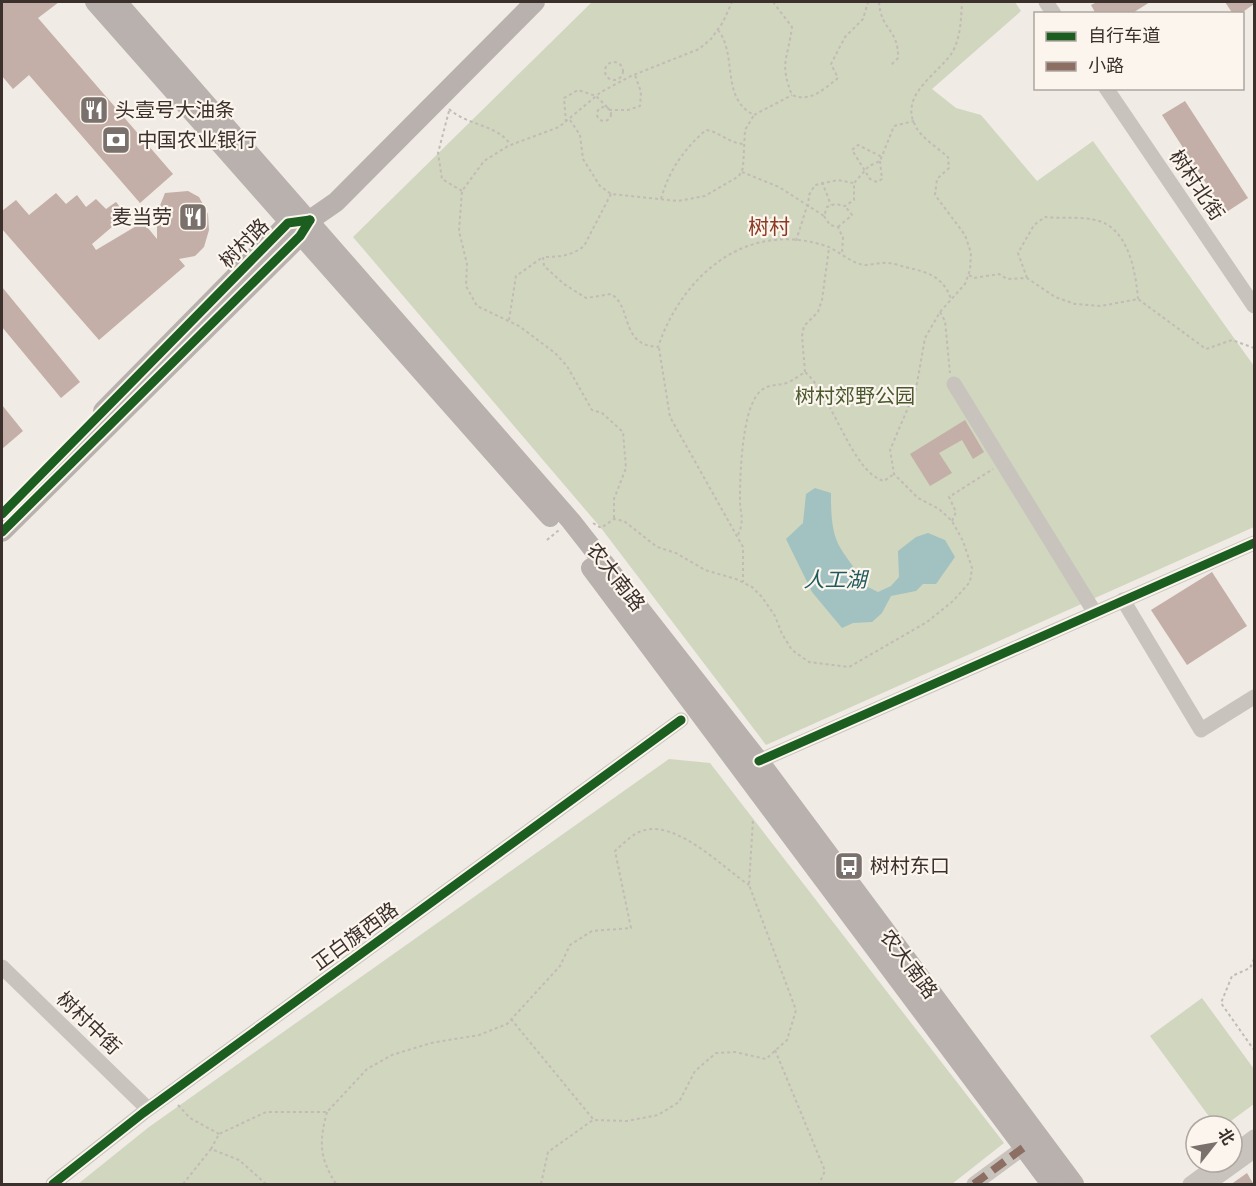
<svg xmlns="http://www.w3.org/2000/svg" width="1256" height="1186" font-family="'Nunito Sans','Noto Sans SC',sans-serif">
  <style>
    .green { fill: #d1d6bf }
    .water { fill: #a1c2c1 }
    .building { fill: #c3afa7 }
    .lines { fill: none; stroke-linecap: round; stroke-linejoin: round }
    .path { stroke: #c2bbb6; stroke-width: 2; stroke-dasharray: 3 3; stroke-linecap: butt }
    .minor { stroke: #c9c3be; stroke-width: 15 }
    .major { stroke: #b8b1ad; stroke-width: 20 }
    .quiet { stroke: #8d6e63; stroke-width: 8; stroke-dasharray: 15 8; stroke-linecap: butt }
    .cycleway-casing { stroke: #fbf5ee; stroke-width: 13 }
    .cycleway { stroke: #1b5e20; stroke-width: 9 }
    .labels { text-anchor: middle; stroke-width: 4.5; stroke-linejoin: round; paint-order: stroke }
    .poi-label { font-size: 20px; fill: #3b302b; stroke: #fbf5ee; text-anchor: start }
    .street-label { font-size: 20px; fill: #3b302b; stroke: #fbf5ee }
    .park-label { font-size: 20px; fill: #4a5a2e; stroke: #fbf5ee }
    .neighbourhood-label { font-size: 21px; fill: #8c3b22; stroke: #fbf5ee }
    .water-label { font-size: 21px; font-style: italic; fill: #1f5a5e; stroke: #fbf5ee }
  </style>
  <rect width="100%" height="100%" fill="#f0ebe5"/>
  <g class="green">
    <polygon points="592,2 1015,2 1021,11 932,89 956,108 981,115 1037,181 1093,141 1254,366 1254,527 766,745 601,528 353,237"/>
    <polygon points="669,759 710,763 1004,1143 952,1184 78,1184 149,1127"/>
    <polygon points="1202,998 1254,1069 1254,1104 1224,1126 1216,1126 1150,1036"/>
  </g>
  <path class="water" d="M815,488L831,493C831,512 831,533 841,549C849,562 858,571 864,585L878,592L891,586L899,577L898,551L916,537L928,533L945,540L955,557L936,584H923L916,591L891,596L882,613L872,622L853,623L842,628L812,592L786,539L803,523L806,494Z"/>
  <g class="building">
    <polygon points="2,2 59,2 38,18 173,174 140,203 29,75 13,89 2,76"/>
    <polygon points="1097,2 1150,2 1131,14 1096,14 1091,5"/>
    <polygon points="1225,2 1254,2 1254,4 1240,14 1233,14"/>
    <polygon points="1185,101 1248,198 1225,213 1162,115"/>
    <polygon points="188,191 199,197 208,214 209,230 204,247 195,256 179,259 185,266 99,340 2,229 2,211 16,200 29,215 56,193 66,204 77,195 86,207 96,199 106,209 116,202 126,215 92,244 96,250 143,222 157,239 157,213 165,193"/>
    <polygon points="2,287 80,382 61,398 2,327"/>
    <polygon points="2,405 23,431 2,449"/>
    <polygon points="965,420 984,452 973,459 962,440 939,453 952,473 930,486 910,454"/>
    <polygon points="1212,572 1247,626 1187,665 1151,610"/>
    <polygon points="1247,1173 1254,1185 1230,1185"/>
  </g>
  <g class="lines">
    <g class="path">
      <path d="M773,2L792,27C788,59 779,63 792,95C810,103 824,89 838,78L831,64L845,37L863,19L868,2"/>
      <path d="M879,2C881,31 899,29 898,58L890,66"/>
      <path d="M718,30C738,55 720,98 754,115L792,95"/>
      <circle cx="614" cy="71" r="9"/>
      <circle cx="604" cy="114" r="7"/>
      <path d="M449,109C468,126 496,124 510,144"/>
      <polyline points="449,111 438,153 442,179 462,191"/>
      <polyline points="570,120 580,135 583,159 600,186 611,194 678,201 705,196 739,176 743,168 745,130 754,115"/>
      <polyline points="566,122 564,98 578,90 596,96 610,110 628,110 640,106 641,92 635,75"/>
      <polyline points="880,161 882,179 877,182 870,179 852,150 858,145 882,157"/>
      <polyline points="742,172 779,187 824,216 827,207 835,204 845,206 854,200 854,183 869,166 880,161 894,126 914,121"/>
      <polyline points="822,182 831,205"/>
      <path d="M611,194L584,246C572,256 558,257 543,257L544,266L564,284L586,298L611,294C633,307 619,345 658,347C682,276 745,221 823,245C838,249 849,263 865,265C871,265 877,263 883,263C890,262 898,265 905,267C927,272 943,276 951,299"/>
      <path d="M661,199C669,170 684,149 706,130C720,132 729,143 743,144"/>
      <polyline points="808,207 809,195 815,185 838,180 853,183"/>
      <polyline points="824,216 830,225 838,227 843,238 842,253"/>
      <polyline points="838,227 852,215 845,206"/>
      <polyline points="796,241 807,206"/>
      <polyline points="969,275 974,278 999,274 1007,279 1027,278 1055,297 1075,304 1101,306 1138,299 1206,349 1232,340 1254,348"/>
      <path d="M1027,278L1018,253L1034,225L1045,217C1063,219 1090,215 1106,224C1130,237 1136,275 1138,299"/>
      <polyline points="940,312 945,321 950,373"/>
      <polyline points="509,320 516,276 543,257"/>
      <polyline points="659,348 670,417 743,547 743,582"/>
      <polyline points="805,372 802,336 804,326 818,312 822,300 829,248"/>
      <polyline points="614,518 614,499 626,468 623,432 602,413 592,410 567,366 555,353 519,326 477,306 466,286 467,264 459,231 462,191 484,161 508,146 559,127 601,92 631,76 699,49 711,39 723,22 732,2"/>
      <polyline points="952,521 956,512 949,497 993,469"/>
      <path d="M593,523L601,528L614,519L624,521L657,547L676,553L705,570L736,579L752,587L762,597L775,616L782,634L792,650L809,662L849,667L927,622L953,601L970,582L972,568L963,541L952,521L939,509L918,498L894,474L890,450L916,389L925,338L940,312L965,284L970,270L971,253L965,235L935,195L937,179L949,168L948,157C938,148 920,137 915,125C899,94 940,73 953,51C961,36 961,18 962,2"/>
      <path d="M738,535C745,519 740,515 740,499C740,474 742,415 757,395C766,382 778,387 789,382C795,379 800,375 805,372C833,396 852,473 884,481L894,474"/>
      <polyline points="547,540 559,530"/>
      <polyline points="1254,959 1250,968 1232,976 1221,1003 1254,1050"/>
      <polyline points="511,1019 593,1119"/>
      <polyline points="775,1050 825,1171 819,1184"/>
      <polyline points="178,1105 190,1118 219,1134"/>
      <path d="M327,1112C319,1142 319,1157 336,1184"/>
      <polyline points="183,1184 211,1149"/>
      <path d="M266,1184L239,1160L211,1149L219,1134L266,1112H327L367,1069L392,1055L431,1043L479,1035L507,1024L560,966L570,945L592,931L631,928L615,851C623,844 634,832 645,830C679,822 722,867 749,885"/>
      <polyline points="541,1184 548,1152 593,1120 627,1121 658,1115 679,1102 695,1071 716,1053 735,1052 766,1059 787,1040 796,1010 749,885 753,819"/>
    </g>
    <g class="minor">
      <polyline points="1046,2 1054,14"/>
      <polyline points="1106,88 1254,306"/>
      <polyline points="954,384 1095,613"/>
      <polyline points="1123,600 1201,730 1254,697"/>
      <polyline points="759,761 1254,543"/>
      <polyline points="2,967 148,1109"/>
      <polyline points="1232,1153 1254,1137"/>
      <polyline points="53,1184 143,1113 681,720"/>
      <polyline points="974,1184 1023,1148"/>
      <polyline points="1190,1184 1220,1162"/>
      <polyline points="1208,1184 1254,1151"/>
    </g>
    <g class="major">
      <polyline points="95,2 550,517"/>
      <polyline points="117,2 571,521 759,761 1074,1184"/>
      <polyline points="103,411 288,223 301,221"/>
      <polyline points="2,532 300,236 310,220 336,202 535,2"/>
      <polyline points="591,568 1051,1184"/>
    </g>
    <polyline class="quiet" points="974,1184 1023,1148"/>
    <g class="cycleway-casing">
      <g id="cycleway">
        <polyline points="2,514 288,223 310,220"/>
        <polyline points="2,532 300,236 310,220"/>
        <polyline points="759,761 1254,543"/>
        <polyline points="53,1184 143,1113 681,720"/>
      </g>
    </g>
    <use href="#cycleway" class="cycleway"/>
  </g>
  <defs>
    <g id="restaurant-square" transform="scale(1.5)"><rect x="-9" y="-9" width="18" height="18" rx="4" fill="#7a716c" stroke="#fbf5ee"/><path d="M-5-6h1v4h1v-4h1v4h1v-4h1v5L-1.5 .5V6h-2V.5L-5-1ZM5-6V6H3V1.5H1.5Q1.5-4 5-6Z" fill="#fff"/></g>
    <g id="bank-square" transform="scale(1.5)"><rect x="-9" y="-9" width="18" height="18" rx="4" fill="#7a716c" stroke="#fbf5ee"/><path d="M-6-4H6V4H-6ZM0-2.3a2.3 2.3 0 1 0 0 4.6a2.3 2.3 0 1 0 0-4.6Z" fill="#fff"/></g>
    <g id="bus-square" transform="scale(1.5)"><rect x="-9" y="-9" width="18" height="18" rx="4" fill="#7a716c" stroke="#fbf5ee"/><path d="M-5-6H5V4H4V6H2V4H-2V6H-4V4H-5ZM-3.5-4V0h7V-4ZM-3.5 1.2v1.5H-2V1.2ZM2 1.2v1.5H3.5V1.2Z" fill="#fff"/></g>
  </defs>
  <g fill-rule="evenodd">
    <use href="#restaurant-square" x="94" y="110"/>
    <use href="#bank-square" x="116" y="140"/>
    <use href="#restaurant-square" x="193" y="217"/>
    <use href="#bus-square" x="849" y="866"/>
  </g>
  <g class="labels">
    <g class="poi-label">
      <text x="115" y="117">头壹号大油条</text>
      <text x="137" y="147">中国农业银行</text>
      <text x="172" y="224" text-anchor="end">麦当劳</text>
      <text x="870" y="873">树村东口</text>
    </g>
    <g class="street-label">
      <text transform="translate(1197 185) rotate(56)" y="7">树村北街</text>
      <text transform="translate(244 243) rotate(-45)" y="7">树村路</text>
      <text transform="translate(616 577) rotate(52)" y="7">农大南路</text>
      <text transform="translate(355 936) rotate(-36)" y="7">正白旗西路</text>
      <text transform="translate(909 964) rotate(53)" y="7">农大南路</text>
      <text transform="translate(89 1023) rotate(44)" y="7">树村中街</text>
    </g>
    <g class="park-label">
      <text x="855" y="403">树村郊野公园</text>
    </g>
    <g class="neighbourhood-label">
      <text x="769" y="234">树村</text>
    </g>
    <g class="water-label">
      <text x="835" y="587">人工湖</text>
    </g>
  </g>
  <rect width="1256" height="1186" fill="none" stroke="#3b302b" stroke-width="6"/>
  <rect x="1034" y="12" width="210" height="78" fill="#fbf5ee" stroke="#aea6a0" stroke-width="1.5"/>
  <rect x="1046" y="32" width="30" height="9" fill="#1b5e20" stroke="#aea6a0" stroke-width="1.5"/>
  <text x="1088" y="42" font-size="18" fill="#3b302b">自行车道</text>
  <rect x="1046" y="62" width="30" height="9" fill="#8d6e63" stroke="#aea6a0" stroke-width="1.5"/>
  <text x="1088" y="72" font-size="18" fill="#3b302b">小路</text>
  <g transform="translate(1214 1144) rotate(59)"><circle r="28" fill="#fbf5ee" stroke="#aea6a0" stroke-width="1.5"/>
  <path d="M0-4.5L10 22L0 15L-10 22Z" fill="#7a716c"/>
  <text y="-9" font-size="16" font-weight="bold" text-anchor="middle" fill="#3b302b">北</text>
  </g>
</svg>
